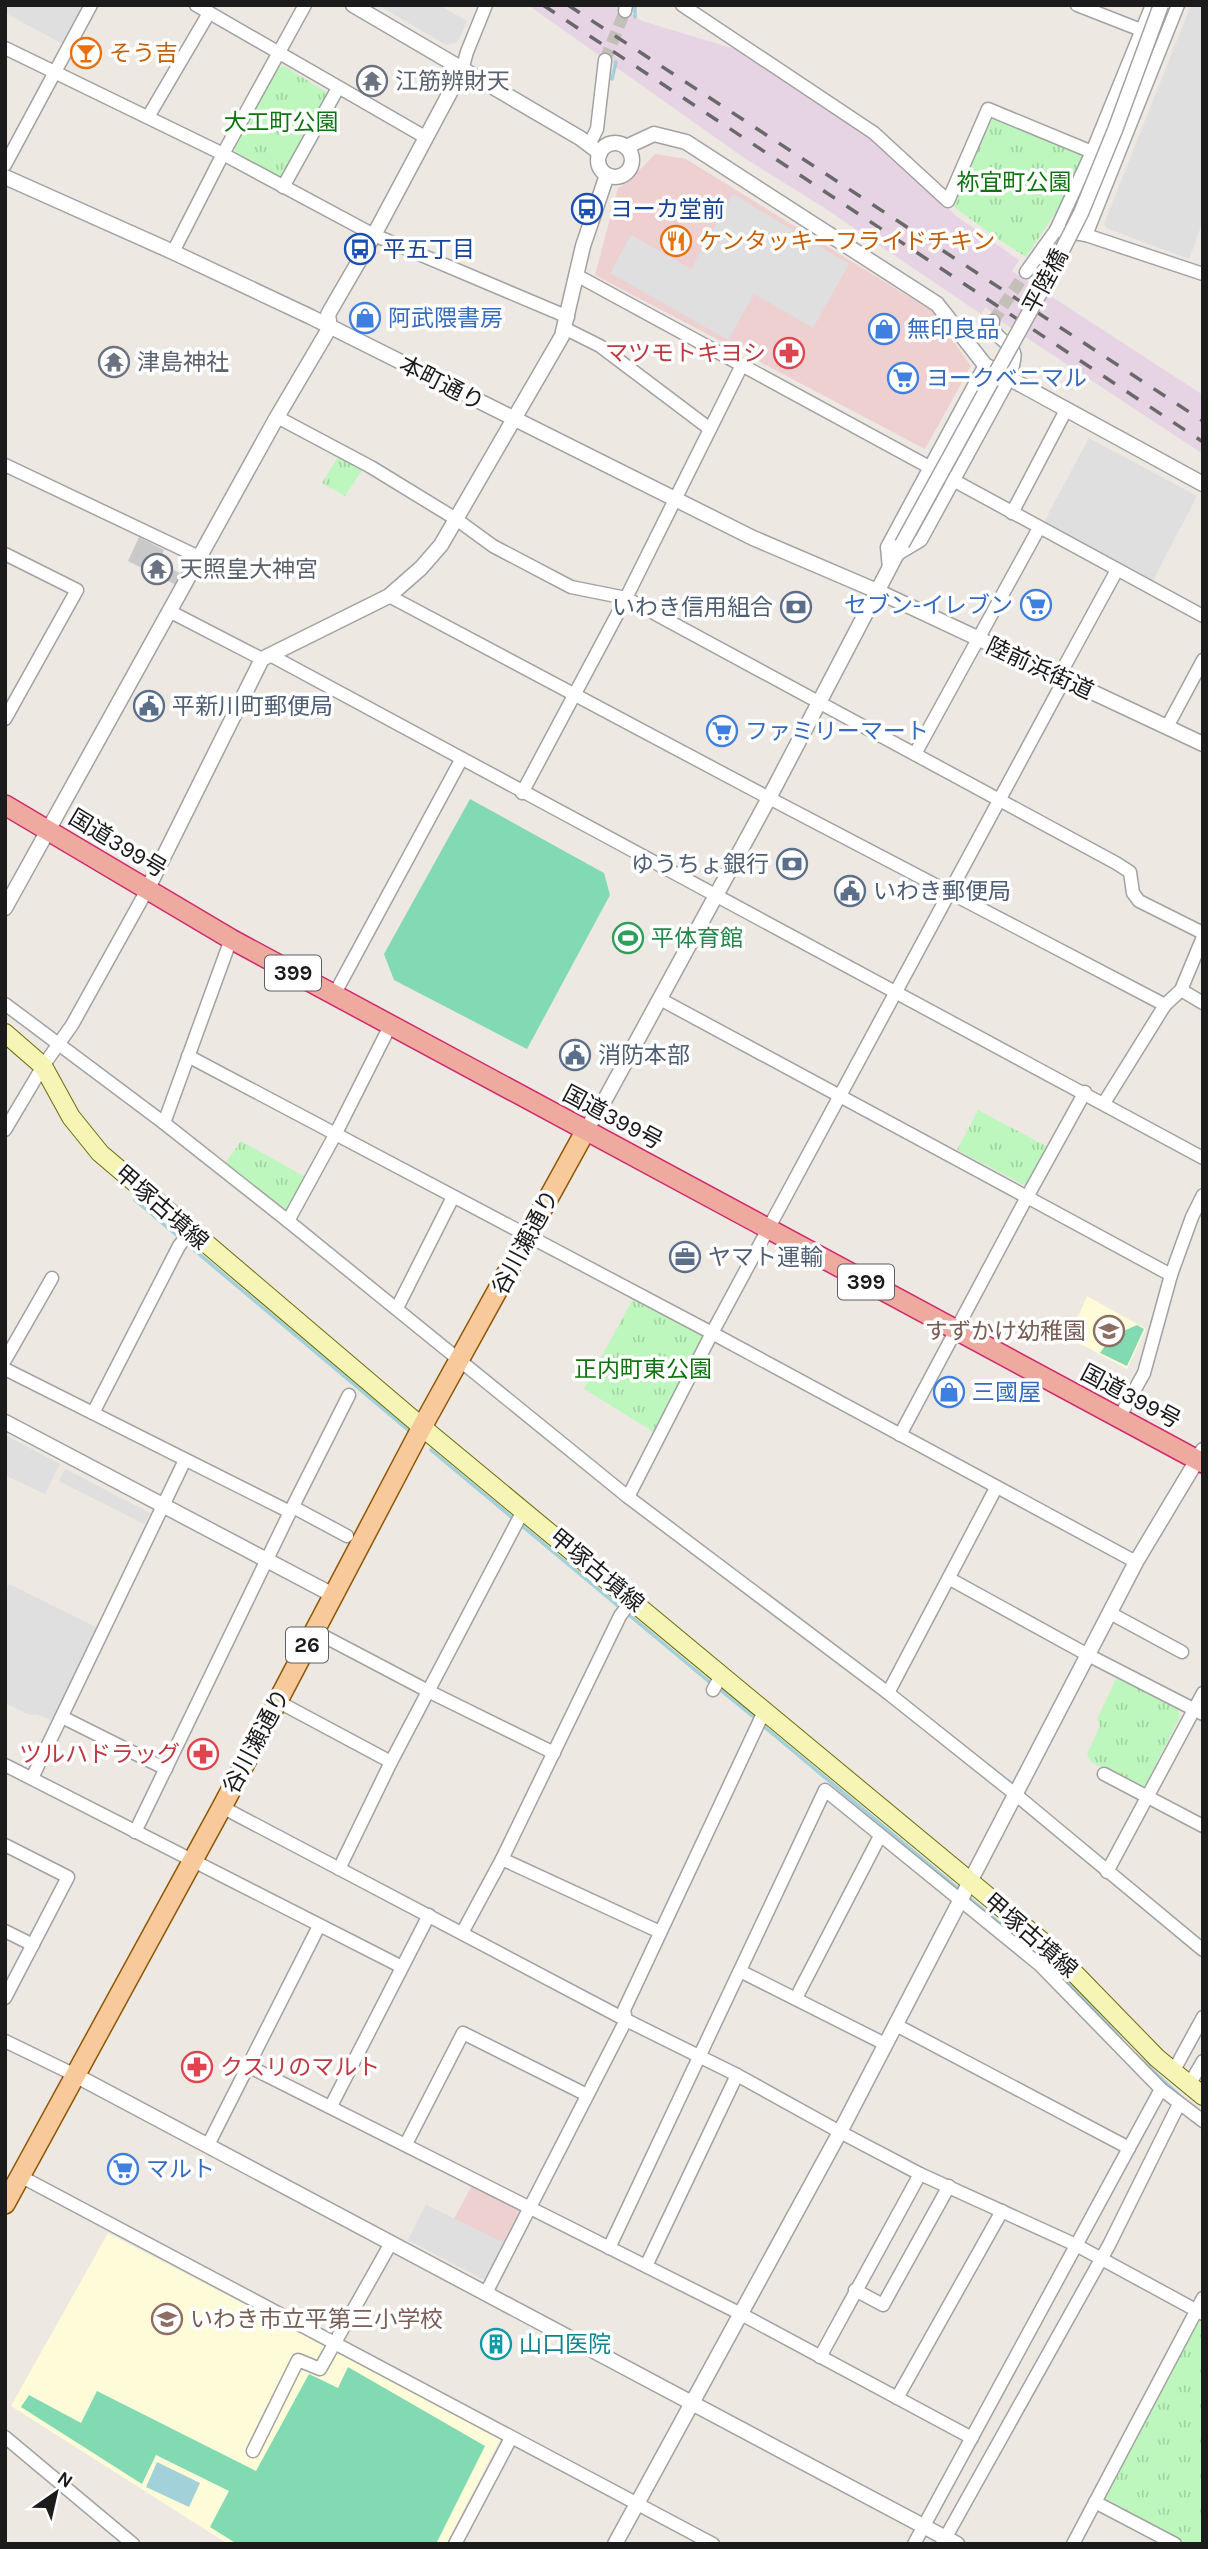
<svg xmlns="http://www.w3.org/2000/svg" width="1208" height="2549" font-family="Karla,'Noto Sans JP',sans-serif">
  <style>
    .commercial { fill: #eed0d1 }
    .education { fill: #fefbd9 }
    .religious { fill: #c9c9c9 }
    .railway { fill: #e6d3e4 }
    .park { fill: url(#park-tufts) }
    .pitch { fill: #81dab1 }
    .parking { fill: #dfdfdf }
    .water { fill: #a2d1da }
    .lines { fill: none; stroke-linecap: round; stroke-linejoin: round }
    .stream { stroke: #a2d1da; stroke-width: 3.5 }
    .minor-tunnel { stroke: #c3bfb9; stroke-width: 12; stroke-dasharray: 12 6; stroke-linecap: butt }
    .minor-casing { stroke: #a2a2a2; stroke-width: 15 }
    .tertiary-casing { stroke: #a2a2a2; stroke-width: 17 }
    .secondary-casing { stroke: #696d08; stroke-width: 20 }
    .primary-casing { stroke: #8e5705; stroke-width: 22 }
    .trunk-casing { stroke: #d0296e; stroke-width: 22 }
    .minor { stroke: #fff; stroke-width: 12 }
    .tertiary { stroke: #fff; stroke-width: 14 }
    .secondary { stroke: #f7f5b5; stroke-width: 18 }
    .primary { stroke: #f8c99a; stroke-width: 19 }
    .trunk { stroke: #eeaa9e; stroke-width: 19 }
    .rail { stroke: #696969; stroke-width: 3.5; stroke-dasharray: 14 14; stroke-linecap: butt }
    .tertiary-bridge-casing { stroke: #a2a2a2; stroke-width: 17; stroke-linecap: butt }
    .tertiary-bridge { stroke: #fff; stroke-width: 14 }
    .labels { text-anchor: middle; stroke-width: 7; stroke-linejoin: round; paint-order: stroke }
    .shield { fill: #fff; stroke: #5f5f5f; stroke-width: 2 }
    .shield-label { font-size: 21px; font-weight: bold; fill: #1b1b1b }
    .food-label { font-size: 23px; fill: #c56008; stroke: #fff; text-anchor: start }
    .worship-label { font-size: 23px; fill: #5b616d; stroke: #fff; text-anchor: start }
    .park-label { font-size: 23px; fill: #0e7410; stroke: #fff }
    .transit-label { font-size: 23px; fill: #164399; stroke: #fff; text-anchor: start }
    .street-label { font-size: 23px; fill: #1b1b1b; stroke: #fff }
    .shop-label { font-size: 23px; fill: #366cbe; stroke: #fff; text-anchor: start }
    .health-label { font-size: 23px; fill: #be3a42; stroke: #fff; text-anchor: end }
    .service-label { font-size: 23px; fill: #4e5e75; stroke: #fff; text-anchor: start }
    .leisure-label { font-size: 23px; fill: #27864d; stroke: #fff; text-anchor: start }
    .education-label { font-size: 23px; fill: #785e54; stroke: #fff; text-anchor: end }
    .culture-label { font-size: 23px; fill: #0d838f; stroke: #fff; text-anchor: start }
  </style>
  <defs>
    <pattern id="park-tufts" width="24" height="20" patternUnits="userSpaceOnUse" patternTransform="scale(1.75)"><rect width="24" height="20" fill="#bef7be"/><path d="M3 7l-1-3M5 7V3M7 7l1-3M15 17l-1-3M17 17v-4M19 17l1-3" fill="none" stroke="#a3d3a3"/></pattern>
  </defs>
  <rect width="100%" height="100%" fill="#ede8e1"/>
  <g class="commercial">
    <polygon points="655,154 686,159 932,311 971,366 925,449 595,275 618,188 629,181"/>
    <polygon points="472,2185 519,2209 521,2214 488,2277 483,2279 408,2240 426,2205 454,2219"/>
  </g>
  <g class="education">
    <polygon points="1087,1296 1146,1329 1127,1369 1077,1342 1071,1333"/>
    <polygon points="108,2233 501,2438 446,2544 228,2544 11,2406"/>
  </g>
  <polygon class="religious" points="139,537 164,550 159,562 185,576 180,587 128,561"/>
  <polygon class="railway" points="528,5 617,5 642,21 738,50 860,130 877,141 956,216 1019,260 1012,271 1203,395 1203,454 998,319 986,307 981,314 823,207 743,157"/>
  <g class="park">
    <polygon points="284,66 326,92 329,97 284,176 279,177 236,152 234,147 278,68"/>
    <polygon points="1000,116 1088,153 1059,207 1026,257 995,237 949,203 983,125"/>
    <polygon points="338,457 363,469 345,496 322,483"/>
    <polygon points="978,1110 1048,1147 1030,1184 1024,1185 957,1150"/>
    <polygon points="241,1141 309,1179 288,1219 222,1168"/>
    <polygon points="635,1295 710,1333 657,1434 584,1389"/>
    <polygon points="1116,1679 1120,1679 1178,1709 1180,1717 1144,1787 1139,1788 1091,1762 1087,1754 1100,1726 1097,1719"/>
    <polygon points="1199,2321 1203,2323 1203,2544 1188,2544 1103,2497"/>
  </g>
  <g class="pitch">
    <polygon points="470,799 604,873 610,895 527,1049 394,980 384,954"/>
    <polygon points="1137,1325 1144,1329 1127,1366 1100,1353 1112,1336"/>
    <polygon points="348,2367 485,2446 436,2544 237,2544 210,2527 229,2491 156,2455 142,2484 21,2407 29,2395 81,2423 97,2391 256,2471 309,2374 338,2388"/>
  </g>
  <g class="parking">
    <polygon points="5,5 80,5 82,7 63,44 5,13"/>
    <polygon points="378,5 439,5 467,21 459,39 455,43 446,45"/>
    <polygon points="1191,5 1203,5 1203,221 1189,259 1106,228 1104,224"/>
    <polygon points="733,194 849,264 813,328 754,294 728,340 610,273 631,235 691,269"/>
    <polygon points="1089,438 1197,496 1152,582 1044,522"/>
    <polygon points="5,1435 60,1464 45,1494 5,1475"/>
    <polygon points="65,1469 150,1513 144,1524 59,1481"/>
    <polygon points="9,1584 98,1628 51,1720 36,1714 30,1715 5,1703 5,1591"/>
    <polygon points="426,2205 505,2243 488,2277 483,2279 408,2240"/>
  </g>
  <polygon class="water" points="157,2462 200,2483 189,2507 146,2487"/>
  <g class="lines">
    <g class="stream">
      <polyline points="635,5 635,17"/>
      <polyline points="612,79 616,62"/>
      <polyline points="135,1200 408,1430"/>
      <polyline points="431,1450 712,1684"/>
      <polyline points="718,1688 756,1719"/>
      <polyline points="761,1724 962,1892"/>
      <polyline points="968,1897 1029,1948"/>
      <polyline points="1048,1965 1070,1984 1121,2039"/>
      <polyline points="1136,2055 1181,2097"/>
    </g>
    <g class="minor-tunnel">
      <polyline points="605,60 625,11"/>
      <polyline points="993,321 1026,272"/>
    </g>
    <g class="minor-casing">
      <g id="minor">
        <polyline points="196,5 425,137"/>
        <polyline points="682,5 874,133 948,201 988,109 1092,152"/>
        <polyline points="1077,5 1141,30"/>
        <polyline points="1152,5 1092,152 1056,230 1086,235 1178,5"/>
        <polyline points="625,11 626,5"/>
        <polyline points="5,48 223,154 374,235 568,317"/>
        <polyline points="462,70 467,52 486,5"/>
        <polyline points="148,117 209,13"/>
        <polyline points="589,145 597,129 605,60"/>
        <polyline points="5,165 91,5"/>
        <polyline points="283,187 338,88"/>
        <polyline points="1086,235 1203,274"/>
        <polyline points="173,252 223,154 305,5"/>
        <polyline points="1026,272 1056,230"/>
        <polyline points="578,276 1203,616"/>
        <polyline points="564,328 600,346 710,429"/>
        <polyline points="277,417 371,467 456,519 493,546 571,587 626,598 1116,863 1130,872 1133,893 1139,901 1203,933"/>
        <polyline points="5,465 201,558"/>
        <polyline points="1012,513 1066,410"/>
        <polyline points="5,554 77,590 5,719"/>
        <path d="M896,555L921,540L1009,379C1021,342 1013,355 992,329L993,321"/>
        <polyline points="889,568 887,547 985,365"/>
        <polyline points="389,596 769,798 1165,1005"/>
        <polyline points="171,612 262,659"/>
        <polyline points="270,655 1203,1158"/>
        <polyline points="1058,678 1117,570"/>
        <polyline points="1167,727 1203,660"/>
        <polyline points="915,754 1039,528"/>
        <polyline points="522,793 626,598 741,367"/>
        <polyline points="1181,990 1203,1003"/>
        <polyline points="334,995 461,760"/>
        <polyline points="660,999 1027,1197 900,1435"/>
        <polyline points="5,1004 164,1123 288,1221 628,1497 888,1693 1015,1794 1203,1950"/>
        <polyline points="188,1056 712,1333 1136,1562"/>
        <polyline points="1085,1092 1027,1197 1171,1275 1144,1373 1119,1418"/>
        <polyline points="1104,1103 1165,1005 1181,990 1203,937"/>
        <polyline points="164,1123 231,939"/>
        <polyline points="5,1130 43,1066 72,1025 147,890"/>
        <polyline points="288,1221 335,1135 390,1026"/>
        <polyline points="1171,1275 1192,1217 1203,1195"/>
        <polyline points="397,1308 453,1197"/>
        <polyline points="5,1360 52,1278"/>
        <polyline points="5,1369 290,1512 135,1832"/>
        <polyline points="93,1413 179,1246 190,1232"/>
        <polyline points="628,1497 712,1333 1064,680"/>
        <polyline points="293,1507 347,1536"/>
        <polyline points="290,1512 349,1395"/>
        <polyline points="950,1579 1088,1655 1203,1714"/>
        <polyline points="1110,1613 1182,1652"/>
        <polyline points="314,1631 428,1691 554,1753"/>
        <polyline points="713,1690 722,1674"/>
        <polyline points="888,1693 996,1488"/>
        <polyline points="277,1701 391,1762"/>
        <polyline points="62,1717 166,1769"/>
        <polyline points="5,1765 402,1967"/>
        <polyline points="1104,1774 1203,1826"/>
        <polyline points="32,1778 185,1460"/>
        <polyline points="222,1807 626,2020 737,2075 840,2132 920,2174 1076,2245 1203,2314"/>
        <polyline points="5,1845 68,1877 5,1998"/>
        <polyline points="502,1859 660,1932"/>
        <polyline points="339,1869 391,1762 524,1509"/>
        <polyline points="1107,1872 1203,1693"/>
        <polyline points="5,1931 33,1945"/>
        <polyline points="462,1933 502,1859 620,1616 632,1600"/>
        <polyline points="740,1971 885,2044"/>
        <polyline points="796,1998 880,1836"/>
        <polyline points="896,2025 1129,2148"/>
        <polyline points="5,2041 75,2075"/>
        <polyline points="248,2066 741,2314 972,2438"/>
        <polyline points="1173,2072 1203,2017"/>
        <polyline points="1189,2085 1203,2061"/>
        <polyline points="331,2106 429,1915"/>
        <polyline points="406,2144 463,2033 587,2095"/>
        <polyline points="208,2145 319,1926"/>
        <polyline points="20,2176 713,2544"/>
        <polyline points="609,2248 825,1790 1040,1965 1161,2089 1203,2121"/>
        <polyline points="646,2266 737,2075"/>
        <polyline points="855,2290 883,2305 949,2186"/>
        <polyline points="486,2293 626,2020 624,2010 761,1718 768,1713"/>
        <polyline points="820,2357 920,2174"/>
        <polyline points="897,2398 1002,2211"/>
        <polyline points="5,2437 133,2544"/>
        <polyline points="253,2451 298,2360 320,2369 391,2243"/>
        <polyline points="1095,2502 1175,2544"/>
        <polyline points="455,2544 511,2438"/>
        <polyline points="914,2544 1161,2089"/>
        <polyline points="942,2544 1109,2245 1179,2104"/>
        <polyline points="1073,2544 1203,2298"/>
      </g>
    </g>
    <g class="tertiary-casing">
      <g id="tertiary">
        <polyline points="353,5 580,138 600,153"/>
        <circle cx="615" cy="160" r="17"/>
        <polyline points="626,147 654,134 686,142 937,304 985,365 1203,484"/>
        <polyline points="5,177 173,252 311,317 753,538 877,591 1203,744"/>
        <polyline points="147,890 262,659 389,596 421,568 441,545 562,336 583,246 607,175"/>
        <polyline points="5,908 277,417 330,327 328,315 330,311 374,235 462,70"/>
        <polyline points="586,1130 602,1105 769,798 902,544"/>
        <polyline points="5,1422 333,1595"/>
        <polyline points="75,2075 957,2544"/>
        <polyline points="615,2544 840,2132 1136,1562 1203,1450"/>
      </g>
    </g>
    <g class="secondary-casing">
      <polyline id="secondary" points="5,1033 43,1066 71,1117 100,1153 422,1427 1049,1947 1157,2058 1203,2096"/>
    </g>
    <g class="primary-casing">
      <polyline id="primary" points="5,2204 222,1807 422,1427 586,1130"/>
    </g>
    <g class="trunk-casing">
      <polyline id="trunk" points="5,805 231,939 1203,1463"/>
    </g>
    <use href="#minor" class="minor"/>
    <use href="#tertiary" class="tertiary"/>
    <use href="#secondary" class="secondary"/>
    <use href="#primary" class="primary"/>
    <use href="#trunk" class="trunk"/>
    <g class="rail">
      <polyline points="543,5 1203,442"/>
      <polyline points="568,5 1203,421"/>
    </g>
    <g class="tertiary-bridge-casing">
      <polyline id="tertiary-bridge" points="902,544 1047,280 1081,213 1115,130 1161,5"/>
    </g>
    <use href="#tertiary-bridge" class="tertiary-bridge"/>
  </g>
  <defs>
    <g id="bar-ring" transform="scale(1.575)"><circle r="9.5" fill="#fff" stroke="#e8710a" stroke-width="1.5"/><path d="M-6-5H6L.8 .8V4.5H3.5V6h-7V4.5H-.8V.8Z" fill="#e8710a"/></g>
    <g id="temple-ring" transform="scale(1.575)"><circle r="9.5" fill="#fff" stroke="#6b7280" stroke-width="1.5"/><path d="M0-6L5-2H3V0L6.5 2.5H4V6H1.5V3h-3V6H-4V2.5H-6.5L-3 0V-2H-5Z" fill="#6b7280"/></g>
    <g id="bus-ring" transform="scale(1.575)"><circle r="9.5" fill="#fff" stroke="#1a4fb4" stroke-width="1.5"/><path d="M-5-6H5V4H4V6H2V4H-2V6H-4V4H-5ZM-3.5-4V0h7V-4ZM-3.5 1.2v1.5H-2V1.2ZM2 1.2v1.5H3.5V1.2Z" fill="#1a4fb4"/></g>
    <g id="restaurant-ring" transform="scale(1.575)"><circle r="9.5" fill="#fff" stroke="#e8710a" stroke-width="1.5"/><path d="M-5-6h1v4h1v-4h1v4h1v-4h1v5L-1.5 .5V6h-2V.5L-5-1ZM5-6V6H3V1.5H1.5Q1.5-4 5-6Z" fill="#e8710a"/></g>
    <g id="shop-ring" transform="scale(1.575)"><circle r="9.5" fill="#fff" stroke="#3f7fe0" stroke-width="1.5"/><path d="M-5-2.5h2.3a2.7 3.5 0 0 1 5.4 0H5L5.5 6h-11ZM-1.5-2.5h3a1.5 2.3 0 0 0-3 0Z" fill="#3f7fe0"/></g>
    <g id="pharmacy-ring" transform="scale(1.575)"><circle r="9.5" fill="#fff" stroke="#e0444e" stroke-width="1.5"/><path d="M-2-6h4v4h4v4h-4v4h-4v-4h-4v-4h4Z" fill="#e0444e"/></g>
    <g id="supermarket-ring" transform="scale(1.575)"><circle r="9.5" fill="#fff" stroke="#3f7fe0" stroke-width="1.5"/><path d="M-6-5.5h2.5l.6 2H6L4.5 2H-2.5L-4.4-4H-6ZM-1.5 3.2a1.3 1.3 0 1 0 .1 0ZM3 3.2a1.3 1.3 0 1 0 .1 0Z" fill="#3f7fe0"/></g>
    <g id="bank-ring" transform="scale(1.575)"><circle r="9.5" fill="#fff" stroke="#5c6f8a" stroke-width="1.5"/><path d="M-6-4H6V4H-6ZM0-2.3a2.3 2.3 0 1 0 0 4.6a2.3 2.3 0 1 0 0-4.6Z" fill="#5c6f8a"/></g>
    <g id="civic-ring" transform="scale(1.575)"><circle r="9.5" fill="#fff" stroke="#5c6f8a" stroke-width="1.5"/><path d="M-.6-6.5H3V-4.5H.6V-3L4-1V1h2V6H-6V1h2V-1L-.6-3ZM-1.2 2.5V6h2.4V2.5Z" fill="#5c6f8a"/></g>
    <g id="stadium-ring" transform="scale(1.575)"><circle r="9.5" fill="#fff" stroke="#2e9e5b" stroke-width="1.5"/><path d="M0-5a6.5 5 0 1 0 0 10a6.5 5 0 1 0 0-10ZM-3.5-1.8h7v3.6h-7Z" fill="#2e9e5b"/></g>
    <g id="office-ring" transform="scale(1.575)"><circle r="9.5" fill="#fff" stroke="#5c6f8a" stroke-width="1.5"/><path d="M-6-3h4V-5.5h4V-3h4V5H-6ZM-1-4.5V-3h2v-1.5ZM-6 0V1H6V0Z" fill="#5c6f8a"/></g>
    <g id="school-ring" transform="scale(1.575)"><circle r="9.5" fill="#fff" stroke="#8d6e63" stroke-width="1.5"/><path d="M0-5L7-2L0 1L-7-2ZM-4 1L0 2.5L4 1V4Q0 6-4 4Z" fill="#8d6e63"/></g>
    <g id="building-ring" transform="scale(1.575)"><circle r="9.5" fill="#fff" stroke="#0f9aa8" stroke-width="1.5"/><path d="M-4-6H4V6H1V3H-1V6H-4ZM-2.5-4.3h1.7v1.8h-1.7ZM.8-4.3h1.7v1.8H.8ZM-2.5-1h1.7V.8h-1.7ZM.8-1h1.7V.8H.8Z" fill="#0f9aa8"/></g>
  </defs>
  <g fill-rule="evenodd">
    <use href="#bar-ring" x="86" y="53"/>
    <use href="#temple-ring" x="372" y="81"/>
    <use href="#bus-ring" x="587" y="209"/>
    <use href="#restaurant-ring" x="676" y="241"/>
    <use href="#bus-ring" x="360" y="249"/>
    <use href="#shop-ring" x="365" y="318"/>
    <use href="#shop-ring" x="884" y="329"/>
    <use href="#pharmacy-ring" x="789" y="353"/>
    <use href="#temple-ring" x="114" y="362"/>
    <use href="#supermarket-ring" x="903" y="378"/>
    <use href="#temple-ring" x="157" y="569"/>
    <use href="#supermarket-ring" x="1036" y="605"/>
    <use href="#bank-ring" x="796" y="607"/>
    <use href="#civic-ring" x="149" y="706"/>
    <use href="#supermarket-ring" x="722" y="731"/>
    <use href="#bank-ring" x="792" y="864"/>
    <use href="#civic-ring" x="850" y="891"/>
    <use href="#stadium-ring" x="628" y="938"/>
    <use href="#civic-ring" x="575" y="1055"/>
    <use href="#office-ring" x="685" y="1257"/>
    <use href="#school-ring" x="1109" y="1331"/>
    <use href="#shop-ring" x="949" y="1392"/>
    <use href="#pharmacy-ring" x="203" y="1754"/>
    <use href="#pharmacy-ring" x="197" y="2067"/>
    <use href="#supermarket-ring" x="123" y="2169"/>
    <use href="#school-ring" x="167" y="2319"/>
    <use href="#building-ring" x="496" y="2344"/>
  </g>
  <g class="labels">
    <g class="shield">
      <rect x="265" y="955.5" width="56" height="35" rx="5"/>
      <rect x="838" y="1264.5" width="56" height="35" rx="5"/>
      <rect x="286" y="1627.5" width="42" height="35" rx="5"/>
    </g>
    <g class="shield-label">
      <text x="293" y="980">399</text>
      <text x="866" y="1289">399</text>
      <text x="307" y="1652">26</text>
    </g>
    <g class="food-label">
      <text x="109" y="61">そう吉</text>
      <text x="699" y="249">ケンタッキーフライドチキン</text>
    </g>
    <g class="worship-label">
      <text x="395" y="89">江筋辨財天</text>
      <text x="137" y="370">津島神社</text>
      <text x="180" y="577">天照皇大神宮</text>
    </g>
    <g class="park-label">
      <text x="281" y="130">大工町公園</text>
      <text x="1014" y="190">祢宜町公園</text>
      <text x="643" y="1377">正内町東公園</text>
    </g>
    <g class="transit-label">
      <text x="610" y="217">ヨーカ堂前</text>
      <text x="383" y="257">平五丁目</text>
    </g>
    <g class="street-label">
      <text transform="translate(1045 281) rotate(-62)" y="8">平陸橋</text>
      <text transform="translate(442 383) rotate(27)" y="8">本町通り</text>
      <text transform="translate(1040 668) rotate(25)" y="8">陸前浜街道</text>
      <text transform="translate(118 843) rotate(31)" y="8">国道399号</text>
      <text transform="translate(613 1117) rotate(28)" y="8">国道399号</text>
      <text transform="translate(162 1207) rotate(41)" y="8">甲塚古墳線</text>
      <text transform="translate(525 1242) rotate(-62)" y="8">谷川瀬通り</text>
      <text transform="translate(1131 1396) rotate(28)" y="8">国道399号</text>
      <text transform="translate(597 1570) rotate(40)" y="8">甲塚古墳線</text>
      <text transform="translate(256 1741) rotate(-62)" y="8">谷川瀬通り</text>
      <text transform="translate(1031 1935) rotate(41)" y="8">甲塚古墳線</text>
    </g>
    <g class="shop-label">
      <text x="388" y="326">阿武隈書房</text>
      <text x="907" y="337">無印良品</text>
      <text x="926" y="386">ヨークベニマル</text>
      <text x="1013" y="613" text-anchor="end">セブン-イレブン</text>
      <text x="745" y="739">ファミリーマート</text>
      <text x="972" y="1400">三國屋</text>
      <text x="146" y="2177">マルト</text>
    </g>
    <g class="health-label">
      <text x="766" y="361">マツモトキヨシ</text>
      <text x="180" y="1762">ツルハドラッグ</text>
      <text x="220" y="2075" text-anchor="start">クスリのマルト</text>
    </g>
    <g class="service-label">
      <text x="773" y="615" text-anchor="end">いわき信用組合</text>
      <text x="172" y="714">平新川町郵便局</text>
      <text x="769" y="872" text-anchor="end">ゆうちょ銀行</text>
      <text x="873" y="899">いわき郵便局</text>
      <text x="598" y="1063">消防本部</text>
      <text x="708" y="1265">ヤマト運輸</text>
    </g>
    <g class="leisure-label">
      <text x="651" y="946">平体育館</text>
    </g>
    <g class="education-label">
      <text x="1086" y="1339">すずかけ幼稚園</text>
      <text x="190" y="2327" text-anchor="start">いわき市立平第三小学校</text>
    </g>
    <g class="culture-label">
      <text x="519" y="2352">山口医院</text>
    </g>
  </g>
  <rect width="1208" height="2549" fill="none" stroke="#1b1b1b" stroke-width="14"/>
  <g transform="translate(56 2493) rotate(34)" stroke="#ffffff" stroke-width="5" paint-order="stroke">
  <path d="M0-5L12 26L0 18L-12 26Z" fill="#1b1b1b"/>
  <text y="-10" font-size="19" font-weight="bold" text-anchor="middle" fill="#1b1b1b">N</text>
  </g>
</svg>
